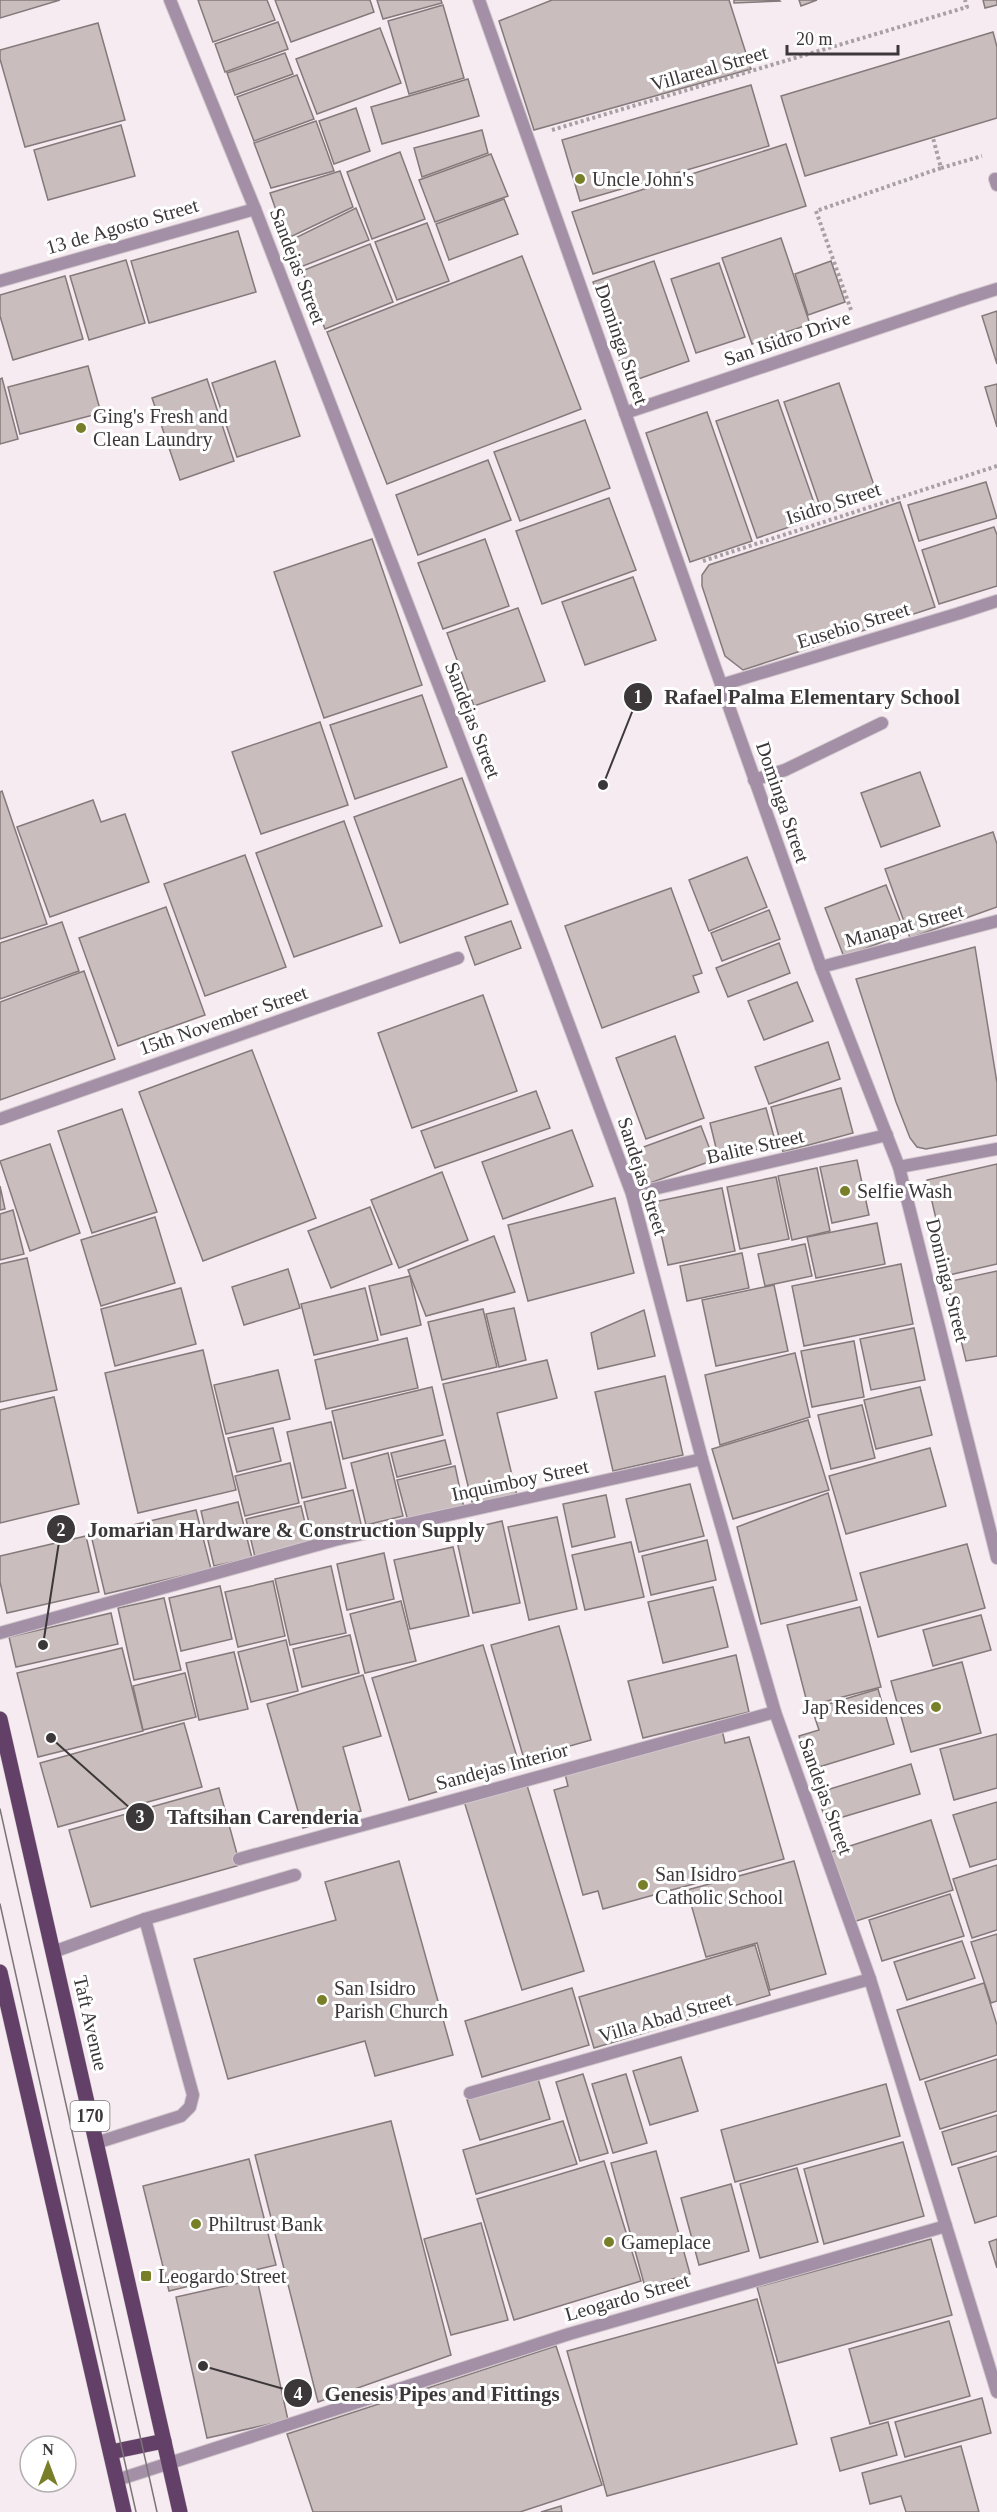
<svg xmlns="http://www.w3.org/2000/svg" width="997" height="2512" font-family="'Times New Roman',serif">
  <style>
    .building { fill: #c9bdbe; stroke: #857a7b; stroke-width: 1.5 }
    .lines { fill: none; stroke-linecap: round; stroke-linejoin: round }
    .service-casing { stroke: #d1c7cc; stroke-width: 14 }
    .pedestrian-casing { stroke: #d1c7cc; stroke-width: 14 }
    .minor-casing { stroke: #d1c7cc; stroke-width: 14 }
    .primary-casing { stroke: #d1c7cc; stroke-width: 16 }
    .path { stroke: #a8a0a4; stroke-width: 4; stroke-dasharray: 3 3; stroke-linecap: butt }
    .service { stroke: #a38fa6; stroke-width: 12 }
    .pedestrian { stroke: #a38fa6; stroke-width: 12 }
    .minor { stroke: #a38fa6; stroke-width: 12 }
    .primary { stroke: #634068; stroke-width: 15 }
    .tram { stroke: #7c7578; stroke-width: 1.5 }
    .poi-dot { fill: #797f29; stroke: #fff; stroke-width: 2 }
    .labels { text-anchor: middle; stroke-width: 6; stroke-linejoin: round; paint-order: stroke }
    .shield { fill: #fff; stroke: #767475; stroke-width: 1.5 }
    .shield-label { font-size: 18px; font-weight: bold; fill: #3c383a }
    .street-label { font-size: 20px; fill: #3c383a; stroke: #fff }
    .poi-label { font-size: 20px; fill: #3c383a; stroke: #fff; text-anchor: start }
    .leader { fill: none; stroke: #3c383a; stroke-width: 2 }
    .callout-dot { fill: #3c383a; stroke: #fff; stroke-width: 2 }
    .mark-label { font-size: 18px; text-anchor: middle; font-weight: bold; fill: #fff }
    .callout-label { font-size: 21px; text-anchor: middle; font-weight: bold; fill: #3c383a; stroke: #fff; stroke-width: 6; stroke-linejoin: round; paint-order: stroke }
  </style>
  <rect width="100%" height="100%" fill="#f6ebf0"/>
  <g class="building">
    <polygon points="0,0 60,0 0,18"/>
    <polygon points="198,0 267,0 275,20 213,42"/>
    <polygon points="275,0 370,0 374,12 291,42"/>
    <polygon points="377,0 441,0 442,3 383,19"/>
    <polygon points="552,0 729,0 751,69 534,130 499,21"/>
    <polygon points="734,0 779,0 780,1 734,3"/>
    <polygon points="799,0 817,0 801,6"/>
    <polygon points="983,0 997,0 997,5 985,8"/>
    <polygon points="443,5 464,78 409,94 388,21"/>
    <polygon points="278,22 288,49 225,72 215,44"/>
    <polygon points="98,23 125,120 25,147 0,59 0,50"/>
    <polygon points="380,28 401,83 317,114 296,59"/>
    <polygon points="993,32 997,47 997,118 805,176 781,96"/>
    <polygon points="285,53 293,74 235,95 227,73"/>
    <polygon points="297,75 314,119 254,141 237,97"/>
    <polygon points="468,79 479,116 382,144 371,107"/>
    <polygon points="751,85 769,146 580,201 562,140"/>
    <polygon points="356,108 370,151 334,164 319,121"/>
    <polygon points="316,121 334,171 271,188 254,143"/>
    <polygon points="121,125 135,176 48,200 34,150"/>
    <polygon points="482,130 488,153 422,177 414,148"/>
    <polygon points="786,144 806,206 593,274 572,212"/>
    <polygon points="400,152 425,219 372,239 347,172"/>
    <polygon points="491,154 508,196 435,222 419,180"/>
    <polygon points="340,171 353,207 286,239 270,193"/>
    <polygon points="504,199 518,234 449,260 436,224"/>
    <polygon points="356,208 369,240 298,268 287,242"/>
    <polygon points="427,223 449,281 397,300 375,242"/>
    <polygon points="238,231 256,292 149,323 131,261"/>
    <polygon points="781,238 810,324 752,344 722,258"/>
    <polygon points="370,244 393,302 325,329 302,271"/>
    <polygon points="522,256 581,409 387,484 327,332"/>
    <polygon points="126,260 145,323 89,340 70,276"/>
    <polygon points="654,261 689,361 627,383 593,282"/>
    <polygon points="831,261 845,302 808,315 795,274"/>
    <polygon points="719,263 745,337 696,353 671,279"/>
    <polygon points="65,276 83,339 13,360 0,316 0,295"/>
    <polygon points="997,311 997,364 982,316"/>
    <polygon points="275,361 300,436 237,457 212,383"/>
    <polygon points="88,366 101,413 20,434 8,387"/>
    <polygon points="2,378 18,439 0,444 0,379"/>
    <polygon points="207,379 234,461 180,480 152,398"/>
    <polygon points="839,383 878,497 823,515 784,402"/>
    <polygon points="997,384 997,427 985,387"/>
    <polygon points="778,400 819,517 757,538 716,421"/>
    <polygon points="707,412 752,541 690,562 646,433"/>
    <polygon points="585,420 610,488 520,521 494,452"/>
    <polygon points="488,460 511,520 418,555 396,495"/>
    <polygon points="986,482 997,518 919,541 908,505"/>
    <polygon points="609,498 636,570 542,604 516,531"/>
    <polygon points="900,502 935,607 743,670 725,656 702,586 702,575 709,565"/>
    <polygon points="994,527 997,535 997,586 939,604 922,550"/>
    <polygon points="372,539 422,685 324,718 274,572"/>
    <polygon points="485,539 509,606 443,629 418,563"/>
    <polygon points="633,577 656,640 585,665 562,602"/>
    <polygon points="518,608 545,681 474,706 447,633"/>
    <polygon points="422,695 447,767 355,799 330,725"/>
    <polygon points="320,722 348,805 261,834 232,752"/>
    <polygon points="920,772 940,826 881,847 861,793"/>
    <polygon points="462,778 508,904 400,943 354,817"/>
    <polygon points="2,791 47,924 0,939 0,792"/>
    <polygon points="93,800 101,822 125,814 149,882 50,917 17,827"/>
    <polygon points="344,821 382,926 294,957 256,853"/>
    <polygon points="993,832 997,844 997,907 910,938 885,869"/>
    <polygon points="245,855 286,967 205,996 164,884"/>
    <polygon points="747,857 767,907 709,931 689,880"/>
    <polygon points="886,885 905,933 844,957 825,908"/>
    <polygon points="671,888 702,973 693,976 699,992 602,1028 565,926"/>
    <polygon points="166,907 205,1015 118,1046 79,938"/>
    <polygon points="769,910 780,939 722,961 711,933"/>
    <polygon points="511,921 521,948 475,965 465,937"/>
    <polygon points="62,922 79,971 0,999 0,943"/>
    <polygon points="779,943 790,973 728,997 716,968"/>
    <polygon points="975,947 997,1083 997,1135 926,1149 917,1147 910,1138 896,1102 856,979"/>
    <polygon points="84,971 115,1059 0,1100 0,1002"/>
    <polygon points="797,982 813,1021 764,1040 748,1001"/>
    <polygon points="483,995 517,1091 412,1128 378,1033"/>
    <polygon points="675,1036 704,1118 646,1139 616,1058"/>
    <polygon points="828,1042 840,1079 769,1104 755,1067"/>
    <polygon points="252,1050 316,1218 203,1261 139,1092"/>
    <polygon points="841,1088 853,1133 783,1152 771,1107"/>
    <polygon points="536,1091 550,1128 435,1168 421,1131"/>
    <polygon points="766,1108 776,1144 719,1160 710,1123"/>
    <polygon points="122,1109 157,1212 92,1233 58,1131"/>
    <polygon points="701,1126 714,1160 650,1183 638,1149"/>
    <polygon points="572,1130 593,1186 503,1219 482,1162"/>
    <polygon points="50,1144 80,1233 30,1251 0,1161"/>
    <polygon points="857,1160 869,1215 832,1223 820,1167"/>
    <polygon points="997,1164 997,1264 949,1275 927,1180"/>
    <polygon points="817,1168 830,1231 792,1240 778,1176"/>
    <polygon points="442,1172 468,1240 399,1268 371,1200"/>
    <polygon points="776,1177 789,1239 740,1249 727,1187"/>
    <polygon points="0,1186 5,1209 0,1210"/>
    <polygon points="722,1188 735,1251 668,1265 654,1202"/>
    <polygon points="615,1198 634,1273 528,1301 508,1225"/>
    <polygon points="370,1207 392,1264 331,1288 308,1231"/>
    <polygon points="13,1210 24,1254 0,1260 0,1214"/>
    <polygon points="155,1217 175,1283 101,1306 81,1240"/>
    <polygon points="877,1223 885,1264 816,1278 807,1237"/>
    <polygon points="494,1236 515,1292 426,1316 408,1270"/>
    <polygon points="805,1244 812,1276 765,1286 758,1254"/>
    <polygon points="742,1253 749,1288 687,1301 680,1266"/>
    <polygon points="27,1258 57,1390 0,1402 0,1264"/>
    <polygon points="901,1264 913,1324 804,1346 792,1286"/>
    <polygon points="288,1269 300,1308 244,1325 232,1287"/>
    <polygon points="997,1271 997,1356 966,1361 947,1282"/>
    <polygon points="410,1276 421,1325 381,1335 369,1286"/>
    <polygon points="774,1285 788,1351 716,1366 702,1300"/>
    <polygon points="181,1288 196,1344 115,1366 101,1309"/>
    <polygon points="365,1288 378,1340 314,1355 301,1304"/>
    <polygon points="514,1308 526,1360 499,1367 486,1314"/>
    <polygon points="483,1309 497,1367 442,1380 428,1322"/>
    <polygon points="644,1310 655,1356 598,1369 591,1333"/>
    <polygon points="914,1328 925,1380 871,1390 860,1339"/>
    <polygon points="407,1338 418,1388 326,1409 315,1360"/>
    <polygon points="854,1341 864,1397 812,1407 801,1351"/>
    <polygon points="203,1350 236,1490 138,1513 105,1373"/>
    <polygon points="795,1353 810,1417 720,1445 705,1375"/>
    <polygon points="547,1360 557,1398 497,1413 517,1496 473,1506 443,1384"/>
    <polygon points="278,1370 290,1419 226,1434 214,1385"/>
    <polygon points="665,1376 683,1455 613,1471 595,1392"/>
    <polygon points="432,1387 443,1435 343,1459 332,1411"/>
    <polygon points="920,1387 932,1435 876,1449 864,1400"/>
    <polygon points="54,1397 79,1504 0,1523 0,1410"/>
    <polygon points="862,1405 875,1458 831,1469 818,1415"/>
    <polygon points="808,1420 829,1490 733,1519 712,1449"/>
    <polygon points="331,1422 346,1488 302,1498 287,1432"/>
    <polygon points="273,1428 281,1461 237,1472 228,1438"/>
    <polygon points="445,1440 451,1464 397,1477 391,1453"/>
    <polygon points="930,1448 946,1506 846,1534 829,1476"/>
    <polygon points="388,1453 403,1516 366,1525 351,1463"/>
    <polygon points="290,1463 299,1503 245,1516 235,1476"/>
    <polygon points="455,1466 464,1508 408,1521 397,1480"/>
    <polygon points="690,1484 704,1536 639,1552 626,1499"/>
    <polygon points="353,1490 362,1528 313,1540 304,1502"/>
    <polygon points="828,1493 857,1600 761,1624 737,1527"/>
    <polygon points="606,1495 615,1537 572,1547 563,1504"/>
    <polygon points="238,1502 252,1558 214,1566 201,1511"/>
    <polygon points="301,1506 310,1544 255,1557 246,1519"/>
    <polygon points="196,1510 211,1569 105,1594 91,1535"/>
    <polygon points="557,1517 577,1609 529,1620 508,1527"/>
    <polygon points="502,1521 520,1603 473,1613 455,1532"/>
    <polygon points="86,1536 99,1592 7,1613 0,1582 0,1556"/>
    <polygon points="707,1540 716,1580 651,1595 642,1556"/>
    <polygon points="631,1542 644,1597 585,1610 572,1555"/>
    <polygon points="967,1544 985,1608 878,1637 860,1573"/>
    <polygon points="453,1547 469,1616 410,1629 394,1560"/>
    <polygon points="384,1553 394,1599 347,1610 337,1564"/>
    <polygon points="331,1566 346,1633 290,1645 275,1579"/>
    <polygon points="273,1581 285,1636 238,1647 225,1592"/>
    <polygon points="220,1586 232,1639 181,1651 169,1598"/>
    <polygon points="713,1587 728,1647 663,1663 648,1602"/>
    <polygon points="164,1598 181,1670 134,1680 118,1608"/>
    <polygon points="401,1601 416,1661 365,1673 350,1614"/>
    <polygon points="860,1607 881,1687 808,1706 787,1625"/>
    <polygon points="111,1613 118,1644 16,1667 9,1637"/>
    <polygon points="981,1615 991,1650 933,1666 923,1630"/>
    <polygon points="559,1626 591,1740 524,1759 491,1645"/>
    <polygon points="350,1635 359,1673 302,1687 293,1649"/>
    <polygon points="286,1640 298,1691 251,1702 238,1652"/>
    <polygon points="483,1645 520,1767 409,1800 372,1678"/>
    <polygon points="122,1648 143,1731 38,1757 17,1673"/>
    <polygon points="234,1652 248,1709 199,1720 186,1663"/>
    <polygon points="736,1655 749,1712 643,1738 628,1681"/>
    <polygon points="962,1662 981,1733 911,1752 891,1681"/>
    <polygon points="185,1673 196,1717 143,1730 133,1686"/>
    <polygon points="363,1675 381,1736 343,1747 361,1811 303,1828 267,1704"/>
    <polygon points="878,1689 894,1744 809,1770 799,1736 819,1730 812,1709"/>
    <polygon points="184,1723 202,1787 58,1827 40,1763"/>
    <polygon points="722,1730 725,1743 749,1737 784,1859 603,1909 598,1891 583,1895 554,1790 568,1786 565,1774"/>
    <polygon points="997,1734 997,1788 954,1800 940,1749"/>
    <polygon points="911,1764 920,1794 826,1822 817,1793"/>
    <polygon points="526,1782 584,1971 522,1990 464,1801"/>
    <polygon points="219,1788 240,1865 91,1907 69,1830"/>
    <polygon points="997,1802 997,1859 970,1867 953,1815"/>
    <polygon points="931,1820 953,1890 853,1922 831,1852"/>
    <polygon points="399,1861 453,2055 375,2076 365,2041 228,2079 194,1959 336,1920 325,1882"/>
    <polygon points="794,1861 826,1974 770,1990 757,1943 706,1957 687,1890"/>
    <polygon points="997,1865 997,1930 972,1938 953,1879"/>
    <polygon points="950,1894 964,1936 882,1961 869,1920"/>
    <polygon points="997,1934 997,2001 991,2003 971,1942"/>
    <polygon points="962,1941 975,1978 907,2000 894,1962"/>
    <polygon points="755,1945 770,1995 594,2048 579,1997"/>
    <polygon points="984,1983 997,2025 997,2055 920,2080 897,2010"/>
    <polygon points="572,1988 589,2045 482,2077 465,2021"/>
    <polygon points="681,2057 698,2111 650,2125 633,2071"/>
    <polygon points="997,2059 997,2111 940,2129 925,2082"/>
    <polygon points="583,2074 608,2153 580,2161 556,2082"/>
    <polygon points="626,2074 647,2143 613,2153 592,2084"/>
    <polygon points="538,2079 550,2119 480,2140 467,2100"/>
    <polygon points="886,2084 900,2136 735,2182 721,2130"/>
    <polygon points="997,2115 997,2151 952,2165 942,2132"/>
    <polygon points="391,2121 451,2355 318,2402 255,2155"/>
    <polygon points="563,2121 577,2164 476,2194 463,2150"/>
    <polygon points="903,2142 924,2216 824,2244 804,2169"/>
    <polygon points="656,2151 690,2274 645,2287 611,2163"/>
    <polygon points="997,2156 997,2216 975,2223 958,2168"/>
    <polygon points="249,2159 276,2265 169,2291 143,2186"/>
    <polygon points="604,2161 641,2281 514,2320 477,2199"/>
    <polygon points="797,2168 818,2242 760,2258 740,2184"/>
    <polygon points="731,2184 749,2251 699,2265 681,2198"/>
    <polygon points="481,2223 508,2320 451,2335 424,2239"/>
    <polygon points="931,2239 952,2315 778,2363 757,2287"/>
    <polygon points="997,2239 997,2268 989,2242"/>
    <polygon points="257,2279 288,2420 207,2438 176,2297"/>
    <polygon points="757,2299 797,2444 607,2496 567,2351"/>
    <polygon points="949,2321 970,2396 870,2424 849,2349"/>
    <polygon points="556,2346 602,2485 520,2512 313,2512 287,2434"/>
    <polygon points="982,2398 991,2433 905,2457 895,2422"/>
    <polygon points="888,2422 897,2455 840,2471 831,2438"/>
    <polygon points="961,2446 979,2512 906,2512 901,2496 870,2504 862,2473"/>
    <polygon points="561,2506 562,2512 541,2512"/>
  </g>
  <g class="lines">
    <g class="service-casing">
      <g id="service">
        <polyline points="995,179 997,185"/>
        <polyline points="962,300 997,289"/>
        <polyline points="960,613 997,601"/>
        <polyline points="754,780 785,770 882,723"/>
        <polyline points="821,967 997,921"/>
        <polyline points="0,1119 458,958"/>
        <polyline points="899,1167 997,1149"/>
        <polyline points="53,1952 145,1919 295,1875"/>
        <polyline points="96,2143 181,2116 190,2107 193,2095 145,1919"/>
      </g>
    </g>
    <g class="pedestrian-casing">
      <polyline id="pedestrian" points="0,281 255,209"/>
    </g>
    <g class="minor-casing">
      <g id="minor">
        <polyline points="170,0 255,209 544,958 632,1194 702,1459 775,1712 870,1979 997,2392"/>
        <polyline points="479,0 821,967 899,1167 997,1558"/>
        <polyline points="625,413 962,300"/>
        <polyline points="721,685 960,613"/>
        <polyline points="632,1194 887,1135"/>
        <polyline points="0,1633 335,1540 702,1459"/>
        <polyline points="239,1859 775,1712"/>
        <polyline points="470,2093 870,1979"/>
        <polyline points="117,2480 569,2334 946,2226"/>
      </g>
    </g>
    <g class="primary-casing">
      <g id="primary">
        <polyline points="0,1719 180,2512"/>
        <polyline points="0,1972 124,2512"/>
        <polyline points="111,2452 164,2441"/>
      </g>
    </g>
    <g class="path">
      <polyline points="552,130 967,7 965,0"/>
      <polyline points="941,168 982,156"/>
      <polyline points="851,310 816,211 941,168 933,138"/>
      <polyline points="703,561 997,466"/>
    </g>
    <use href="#service" class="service"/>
    <use href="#pedestrian" class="pedestrian"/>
    <use href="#minor" class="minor"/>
    <use href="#primary" class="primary"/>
    <g class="tram">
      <polyline points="0,1809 157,2512"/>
      <polyline points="0,1904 136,2512"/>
    </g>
  </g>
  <g class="poi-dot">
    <circle cx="580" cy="179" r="6"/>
    <circle cx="81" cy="428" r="6"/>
    <circle cx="845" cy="1191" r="6"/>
    <circle cx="936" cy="1707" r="6"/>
    <circle cx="643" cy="1885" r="6"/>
    <circle cx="322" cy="2000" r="6"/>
    <circle cx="196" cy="2224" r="6"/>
    <circle cx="609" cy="2242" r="6"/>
    <rect x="140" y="2270" width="12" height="12" rx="3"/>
  </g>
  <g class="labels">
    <rect class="shield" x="70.5" y="2101" width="39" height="30" rx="4.5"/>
    <g class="shield-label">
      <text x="90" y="2122">170</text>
    </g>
    <g class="street-label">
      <text transform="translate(709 68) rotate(-16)" y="7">Villareal Street</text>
      <text transform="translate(122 226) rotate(-16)" y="7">13 de Agosto Street</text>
      <text transform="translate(298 266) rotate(69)" y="7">Sandejas Street</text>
      <text transform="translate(787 338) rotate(-19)" y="7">San Isidro Drive</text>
      <text transform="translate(622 344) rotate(71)" y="7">Dominga Street</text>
      <text transform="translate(833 503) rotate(-18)" y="7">Isidro Street</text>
      <text transform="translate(853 625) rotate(-17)" y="7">Eusebio Street</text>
      <text transform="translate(473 720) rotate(69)" y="7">Sandejas Street</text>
      <text transform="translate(783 802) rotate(71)" y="7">Dominga Street</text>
      <text transform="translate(904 925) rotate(-15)" y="7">Manapat Street</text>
      <text transform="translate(223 1020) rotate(-19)" y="7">15th November Street</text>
      <text transform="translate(755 1146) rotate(-13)" y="7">Balite Street</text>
      <text transform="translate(643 1176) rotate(72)" y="7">Sandejas Street</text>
      <text transform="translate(948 1280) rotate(76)" y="7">Dominga Street</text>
      <text transform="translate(520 1480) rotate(-12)" y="7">Inquimboy Street</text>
      <text transform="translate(502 1766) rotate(-15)" y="7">Sandejas Interior</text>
      <text transform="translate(826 1796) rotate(70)" y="7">Sandejas Street</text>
      <text transform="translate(665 2017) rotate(-16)" y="7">Villa Abad Street</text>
      <text transform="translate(91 2023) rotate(77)" y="7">Taft Avenue</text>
      <text transform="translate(627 2297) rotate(-16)" y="7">Leogardo Street</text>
    </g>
    <g class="poi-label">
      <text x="592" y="186">Uncle John's</text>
      <text x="93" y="423">Ging's Fresh and<tspan x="93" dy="23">Clean Laundry</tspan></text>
      <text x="857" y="1198">Selfie Wash</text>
      <text x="924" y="1714" text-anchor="end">Jap Residences</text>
      <text x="655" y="1881">San Isidro<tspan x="655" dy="23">Catholic School</tspan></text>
      <text x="334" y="1995">San Isidro<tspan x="334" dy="23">Parish Church</tspan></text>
      <text x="208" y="2231">Philtrust Bank</text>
      <text x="621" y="2249">Gameplace</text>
      <text x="158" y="2283">Leogardo Street</text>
    </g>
  </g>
  <path class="leader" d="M603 785L638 697M43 1645L61 1529M51 1738L140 1817M203 2366L298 2393"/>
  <g class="callout-dot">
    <circle cx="603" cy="785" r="6"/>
    <circle cx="43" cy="1645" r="6"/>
    <circle cx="51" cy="1738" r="6"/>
    <circle cx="203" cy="2366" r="6"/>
    <circle cx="638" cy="697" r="15"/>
    <circle cx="61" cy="1529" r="15"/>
    <circle cx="140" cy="1817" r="15"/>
    <circle cx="298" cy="2393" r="15"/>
  </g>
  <g class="mark-label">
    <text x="638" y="703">1</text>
    <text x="61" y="1536">2</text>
    <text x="140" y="1823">3</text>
    <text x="298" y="2400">4</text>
  </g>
  <g class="callout-label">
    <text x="812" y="704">Rafael Palma Elementary School</text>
    <text x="286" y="1537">Jomarian Hardware &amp; Construction Supply</text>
    <text x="263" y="1824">Taftsihan Carenderia</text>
    <text x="442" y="2401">Genesis Pipes and Fittings</text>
  </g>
  <g transform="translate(48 2464)"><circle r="28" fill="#ffffff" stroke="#b1afb0" stroke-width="1.5"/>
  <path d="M0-4.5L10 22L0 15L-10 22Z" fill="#797f29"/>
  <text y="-9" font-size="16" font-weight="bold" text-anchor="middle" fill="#3c383a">N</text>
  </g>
  <path d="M787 45v9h111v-9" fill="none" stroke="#3c383a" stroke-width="3"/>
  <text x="796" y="45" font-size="18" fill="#3c383a" stroke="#ffffff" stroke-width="4.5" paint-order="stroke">20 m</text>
</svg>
